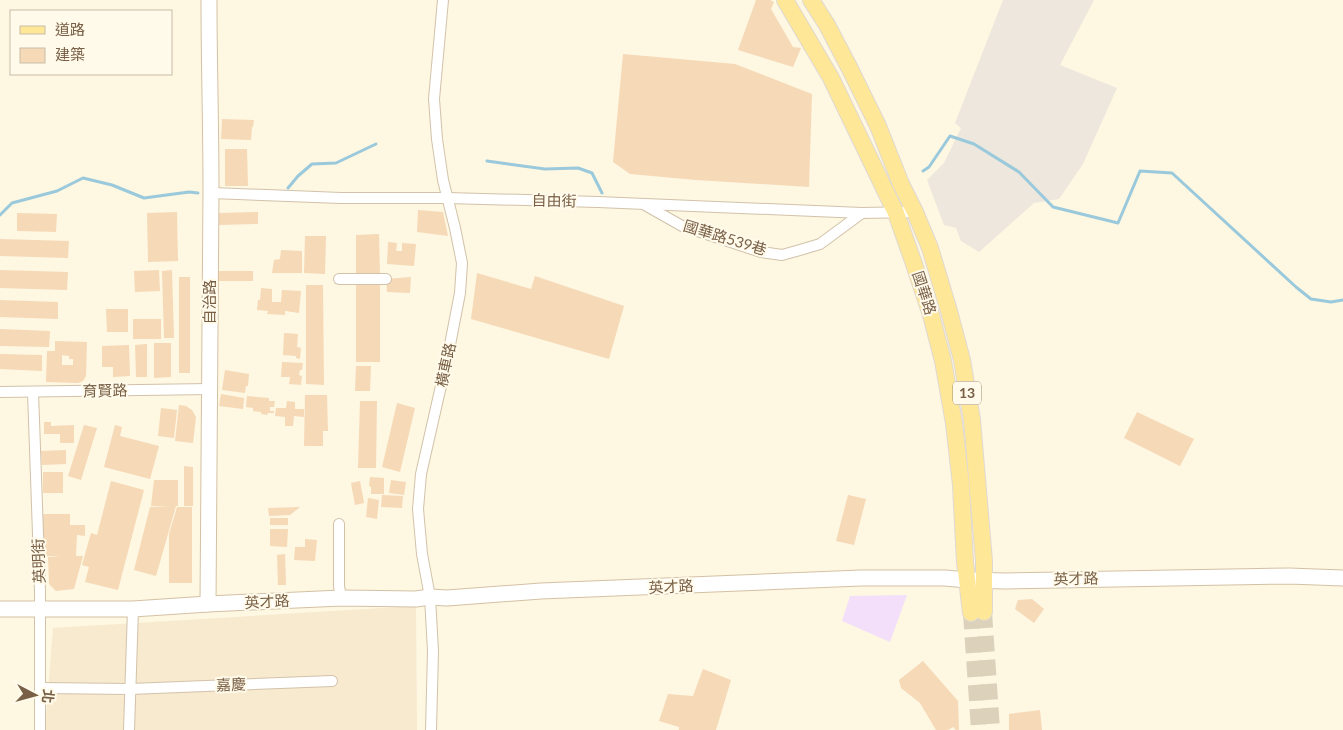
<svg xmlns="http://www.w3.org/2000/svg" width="1343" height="730" font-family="Lato,'Noto Sans TC',sans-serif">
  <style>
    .residential { fill: #f7eacf }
    .industrial { fill: #ede7dd }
    .education { fill: #f4dffa }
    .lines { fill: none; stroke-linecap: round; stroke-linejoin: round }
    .stream { stroke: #9ac9dc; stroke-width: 3 }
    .building { fill: #f6d9b7; fill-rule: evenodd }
    .primary-tunnel { stroke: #dcd1bb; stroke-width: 16; stroke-dasharray: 16 8; stroke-linecap: butt }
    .street-casing { stroke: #d2c2aa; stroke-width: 12 }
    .secondary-casing { stroke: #d4c1a4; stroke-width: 17 }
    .primary-casing { stroke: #dfd9d3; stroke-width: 18 }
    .street { stroke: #fff; stroke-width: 10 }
    .secondary { stroke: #fff; stroke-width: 15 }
    .primary { stroke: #ffe798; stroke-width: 16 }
    .labels { text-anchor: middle; stroke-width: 4; stroke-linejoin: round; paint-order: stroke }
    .shield { fill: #fffaea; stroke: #a08e77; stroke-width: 1 }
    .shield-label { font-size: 14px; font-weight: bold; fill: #785f46 }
    .street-label { font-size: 15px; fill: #785f46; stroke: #fffaea }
  </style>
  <rect width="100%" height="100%" fill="#fef7e2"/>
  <polygon class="residential" points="416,606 417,730 45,730 53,628"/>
  <polygon class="industrial" points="1003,0 1094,0 1060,65 1117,88 1083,164 1059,199 1034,203 979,252 961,241 956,228 944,225 927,180 944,163 961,128 955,123"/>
  <polygon class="education" points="907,595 890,642 842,621 850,596"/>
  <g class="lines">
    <g class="stream">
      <polyline points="487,161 545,169 578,168 592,173 602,193"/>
      <polyline points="923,171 929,167 950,136 974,144 1019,172 1053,207 1118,223 1140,171 1172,173 1296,287 1311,299 1331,302 1343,300"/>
      <polyline points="288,188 298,176 312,164 336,163 376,144"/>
      <polyline points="0,215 12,203 57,191 83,178 112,185 144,198 189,192 198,193"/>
    </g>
  </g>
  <g class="building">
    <polygon points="756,0 770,0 774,2 771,9 793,47 801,48 793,67 738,50"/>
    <polygon points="623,54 735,64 812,94 809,187 696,180 630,174 613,162"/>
    <polygon points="222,119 254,120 253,127 252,127 251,140 221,139"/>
    <polygon points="225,149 247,149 248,186 225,186"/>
    <polygon points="418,210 443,212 448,236 417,232"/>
    <polygon points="177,212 178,261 148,262 147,213"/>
    <polygon points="258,212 258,224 219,225 219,213"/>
    <polygon points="17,213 57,214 56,232 17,231"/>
    <polygon points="379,234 380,274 356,275 356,235"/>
    <polygon points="305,236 326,236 325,274 304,273"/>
    <polygon points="0,239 69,241 68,258 0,256"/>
    <polygon points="388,242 397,243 396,251 402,251 402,243 416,244 414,266 387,264"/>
    <polygon points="281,250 302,251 302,273 272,273 274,260 280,259"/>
    <polygon points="0,270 68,272 67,290 0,288"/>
    <polygon points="159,270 160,291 135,292 134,271"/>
    <polygon points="172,270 174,338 164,338 162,271"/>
    <rect x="217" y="271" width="36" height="10"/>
    <polygon points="477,273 531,289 535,276 624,306 609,359 471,319"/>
    <rect x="179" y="277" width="11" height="96"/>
    <polygon points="411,277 410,293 387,292 386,279"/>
    <rect x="356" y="283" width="24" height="79"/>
    <polygon points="306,285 323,285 324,385 306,384"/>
    <polygon points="261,288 272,289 272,302 281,302 282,290 301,291 299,313 285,311 285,315 267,314 268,311 257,310 258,300 260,300"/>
    <polygon points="0,300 58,302 58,319 0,317"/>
    <polygon points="106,309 128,309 128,332 107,332"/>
    <rect x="133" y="319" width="28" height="20"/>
    <polygon points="0,329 50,331 49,347 0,346"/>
    <polygon points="284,333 298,334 297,347 301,348 300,359 296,358 296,356 283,355"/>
    <path d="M55,341L87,342L86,376L83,381L78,383L46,382L47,351H55ZM62,355L69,356V359H73V365H62Z"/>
    <polygon points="154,343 171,343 171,377 154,378"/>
    <polygon points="147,344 147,377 136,377 135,345"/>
    <polygon points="129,345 130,376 113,377 113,367 102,367 102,346"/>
    <polygon points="0,354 42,355 42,371 0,369"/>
    <polygon points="282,362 303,363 302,370 300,370 299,375 302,376 301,385 289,384 290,377 281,377"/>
    <polygon points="356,366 371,366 370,391 355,391"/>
    <polygon points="225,370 249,374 248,386 246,386 245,393 222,390"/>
    <polygon points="221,394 244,398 243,409 219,406"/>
    <polygon points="305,395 327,395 328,431 323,431 323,446 304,446"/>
    <polygon points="247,396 269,398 269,401 275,401 274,407 270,407 270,411 274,411 274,413 268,413 267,415 261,414 261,412 253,411 253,408 246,407"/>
    <polygon points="287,401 295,402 295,409 304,409 304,417 294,416 293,426 285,426 285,417 275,416 276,408 286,408"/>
    <polygon points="360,401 377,401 376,468 358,468"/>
    <polygon points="397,403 415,408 400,472 382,467"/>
    <polygon points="179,405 186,406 192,410 196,417 193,443 175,441"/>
    <polygon points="161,408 177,410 174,438 158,436"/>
    <polygon points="1137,412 1194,439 1180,466 1124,438"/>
    <polygon points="44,422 51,422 51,426 74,425 74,443 60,443 60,434 44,434"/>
    <polygon points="84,425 97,428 81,480 68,476"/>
    <polygon points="115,425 122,427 120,436 159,446 150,479 104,467"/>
    <polygon points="66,450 66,464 42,465 41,451"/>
    <polygon points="184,466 193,467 193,506 184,506"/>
    <rect x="43" y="472" width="20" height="21"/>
    <polygon points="370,477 384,478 384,494 371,494 371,487 369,486"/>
    <polygon points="154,480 178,480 178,506 176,506 156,576 134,570 150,507 172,506 151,506"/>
    <polygon points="391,480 406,482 404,495 389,493"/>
    <polygon points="111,481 144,490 118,590 85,582 89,567 82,565 91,533 97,535"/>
    <polygon points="360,481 364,503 355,505 351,483"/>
    <polygon points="382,495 403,496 402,508 381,507"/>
    <polygon points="848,495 866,499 854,545 836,541"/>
    <polygon points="368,498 379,500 377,519 366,517"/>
    <polygon points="177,507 192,507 192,583 169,583 169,534"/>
    <polygon points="300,507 290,515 269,516 268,508"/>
    <polygon points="42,514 70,514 70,525 85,525 85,536 77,535 76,556 83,556 74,589 56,591 49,584 48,557 61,556 42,556"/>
    <rect x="270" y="518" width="18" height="7"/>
    <polygon points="270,529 288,529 287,547 270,546"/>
    <polygon points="305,539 317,540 315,561 294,560 295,547 305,547"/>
    <polygon points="285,554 286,585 278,585 277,555"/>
    <polygon points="1032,599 1044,609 1034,623 1015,609 1018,600"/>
    <polygon points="923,661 958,701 959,730 956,730 953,727 948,730 936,730 920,703 901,688 899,680"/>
    <polygon points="703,669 731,680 716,730 679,730 679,727 659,721 668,694 693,696"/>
    <polygon points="1040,710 1042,730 1009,730 1009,714"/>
  </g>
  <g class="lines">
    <g class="primary-tunnel">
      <polyline points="984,612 992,730"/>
      <polyline points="971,613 979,730"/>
    </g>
    <g class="street-casing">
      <g id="street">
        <polyline points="211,191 212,193 341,198 447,198 598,202 862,213 915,212"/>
        <polyline points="645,205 682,226 761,252 782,255 800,250 820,244 862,213"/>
        <polyline points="339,279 386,279"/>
        <polyline points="0,392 210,389"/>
        <polyline points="33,392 40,591 40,730"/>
        <polyline points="339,524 339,586 341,598"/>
        <polyline points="40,688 130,689 332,681"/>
        <polyline points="129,730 133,609"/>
        <polyline points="431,730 433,651 430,597 422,554 418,509 421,474 448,355 460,293 462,263 455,228 443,180 437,139 434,99 443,0"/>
      </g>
    </g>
    <g class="secondary-casing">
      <g id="secondary">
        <path d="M208,604C209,466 210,328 211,190C211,126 209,63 209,0"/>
        <polyline points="0,609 133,609 208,604 341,598 416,599 430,597 447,598 541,591 861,578 945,578 967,580 1006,581 1289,576 1343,578"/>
      </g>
    </g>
    <g class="primary-casing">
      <g id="primary">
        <polyline points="785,0 831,78 896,213 913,261 931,315 943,361 954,423 961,485 965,562 971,613"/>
        <polyline points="811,0 827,25 850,69 878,126 901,184 915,212 930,248 949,311 962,360 972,420 984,561 984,612"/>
      </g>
    </g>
    <use href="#street" class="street"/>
    <use href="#secondary" class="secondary"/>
    <use href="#primary" class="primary"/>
  </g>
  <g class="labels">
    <rect class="shield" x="953" y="381.5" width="28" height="23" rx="4"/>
    <g class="shield-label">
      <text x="967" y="398">13</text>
    </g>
    <g class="street-label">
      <text transform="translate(554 201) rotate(1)" y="5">自由街</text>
      <text transform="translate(725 238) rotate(17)" y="5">國華路539巷</text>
      <text transform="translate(924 293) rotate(72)" y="5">國華路</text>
      <text transform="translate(210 302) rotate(-90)" y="5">自治路</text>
      <text transform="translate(446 365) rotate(-78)" y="5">橫車路</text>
      <text transform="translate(105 391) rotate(-1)" y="5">育賢路</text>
      <text transform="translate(39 561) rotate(-92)" y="5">英明街</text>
      <text transform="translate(1076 579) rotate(-1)" y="5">英才路</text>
      <text transform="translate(671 587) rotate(-3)" y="5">英才路</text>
      <text transform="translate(267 602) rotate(-3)" y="5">英才路</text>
      <text transform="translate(231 685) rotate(-2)" y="5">嘉慶</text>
    </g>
  </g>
  <rect x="10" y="10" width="162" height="65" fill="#fffaea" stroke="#c9bca8"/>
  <rect x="20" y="26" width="25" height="8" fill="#ffe798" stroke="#c9bca8"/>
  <text x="55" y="35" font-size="15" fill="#785f46">道路</text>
  <rect x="20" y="48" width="25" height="15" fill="#f6d9b7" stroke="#c9bca8"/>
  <text x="55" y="60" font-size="15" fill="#785f46">建築</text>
  <g transform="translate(35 695) rotate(96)" stroke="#fffaea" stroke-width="4" paint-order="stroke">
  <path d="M0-4L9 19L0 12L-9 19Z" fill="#785f46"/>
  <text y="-8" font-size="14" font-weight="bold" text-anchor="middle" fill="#785f46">北</text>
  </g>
</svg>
